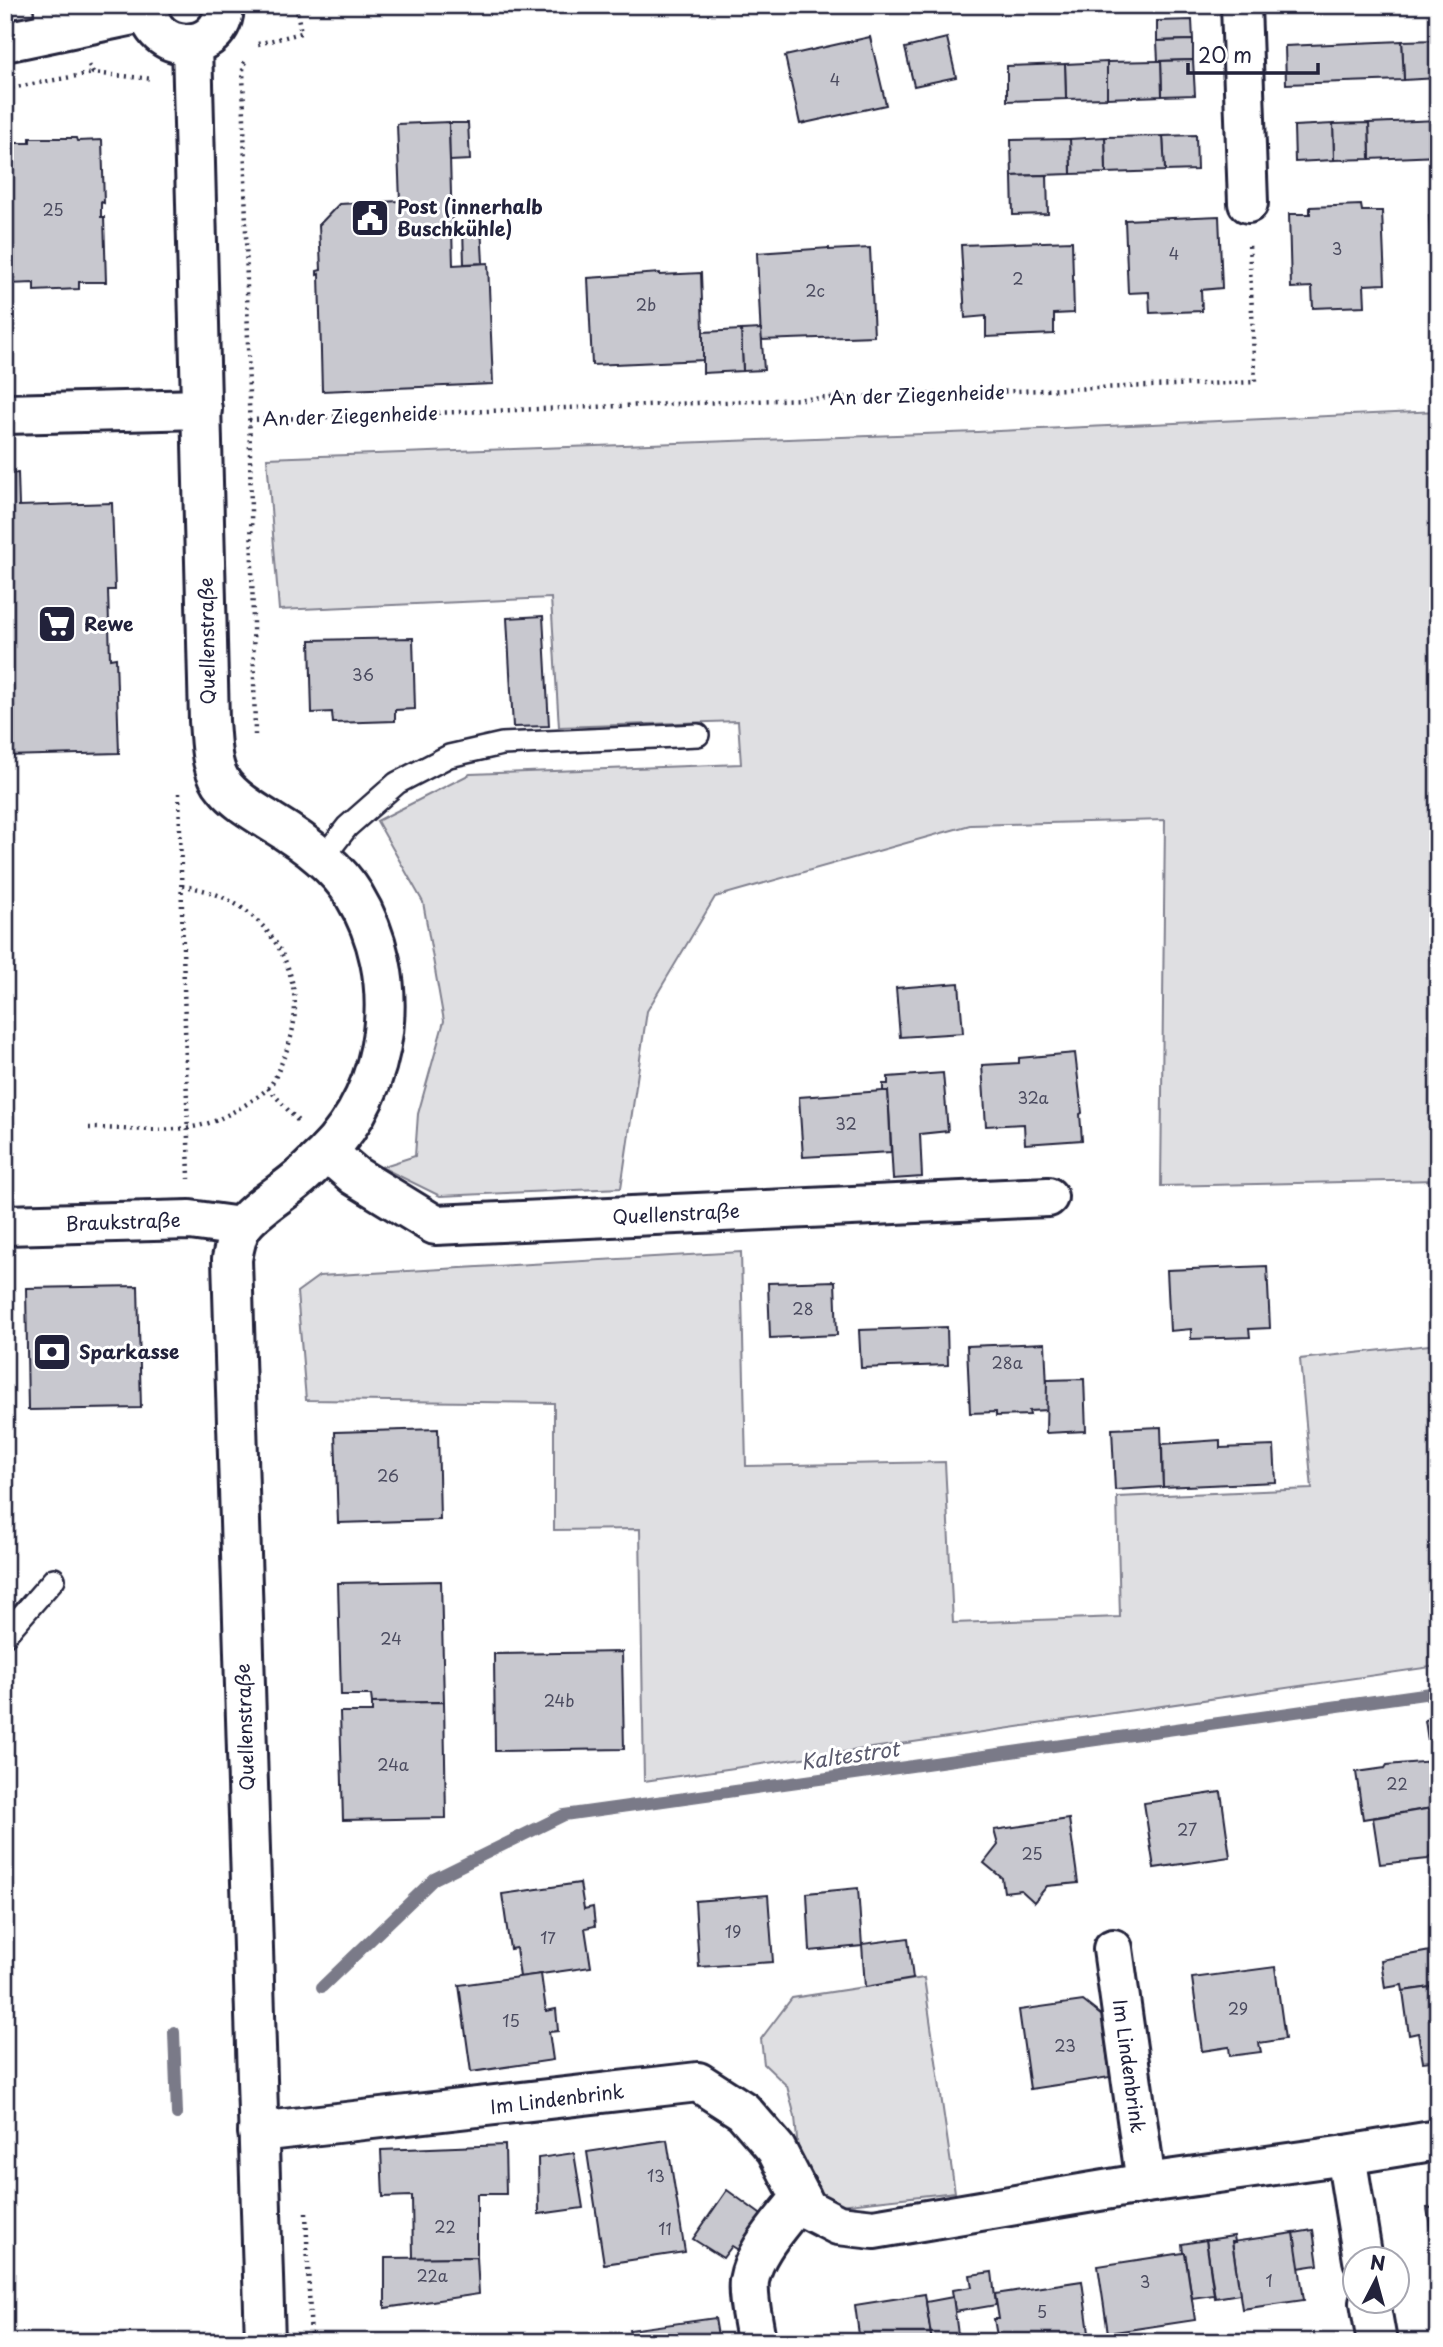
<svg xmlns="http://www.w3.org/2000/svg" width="1443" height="2347" font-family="'Playpen Sans',sans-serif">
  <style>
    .green { fill: #dfdfe2; stroke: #80808e; stroke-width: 2 }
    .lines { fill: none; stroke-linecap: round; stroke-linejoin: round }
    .stream { stroke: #7a7a88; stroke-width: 12 }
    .building { fill: #c8c8cf; stroke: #22223b; stroke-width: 2 }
    .service-casing { stroke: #22223b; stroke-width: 26 }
    .minor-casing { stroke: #22223b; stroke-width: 44 }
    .path { stroke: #22223b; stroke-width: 4.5; stroke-dasharray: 2 5; stroke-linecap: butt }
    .service { stroke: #fff; stroke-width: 21 }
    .minor { stroke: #fff; stroke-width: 38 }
    .labels { text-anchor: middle; stroke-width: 6; stroke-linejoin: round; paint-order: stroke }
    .number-label { font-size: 16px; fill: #4c4c60 }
    .poi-label { font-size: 19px; font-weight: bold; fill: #22223b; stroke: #fff; text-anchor: start }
    .street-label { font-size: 19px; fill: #22223b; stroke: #fff }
    .water-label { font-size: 21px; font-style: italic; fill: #5c5c6f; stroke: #fff }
  </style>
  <rect width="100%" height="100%" fill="#fff"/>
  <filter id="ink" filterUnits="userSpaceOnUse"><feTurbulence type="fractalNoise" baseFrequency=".0143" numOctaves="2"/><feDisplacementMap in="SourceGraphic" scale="14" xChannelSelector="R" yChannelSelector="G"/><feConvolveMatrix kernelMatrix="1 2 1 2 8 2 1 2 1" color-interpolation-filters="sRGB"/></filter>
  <g filter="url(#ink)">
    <g class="green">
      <polygon points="1438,411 1438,1180 1161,1186 1165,820 970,825 715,897 647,1011 621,1188 440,1196 381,1167 415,1156 418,1114 444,1021 423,902 377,821 470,774 741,764 738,721 559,727 551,598 279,610 267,458 977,432"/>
      <polygon points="741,1252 746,1466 945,1462 953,1623 1120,1617 1117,1497 1312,1489 1300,1359 1438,1344 1438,1666 644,1781 640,1529 554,1530 554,1403 306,1400 297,1292 319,1276"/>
      <polygon points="924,1978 955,2192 840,2205 815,2192 799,2163 795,2117 787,2086 764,2064 761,2039 792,1998"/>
    </g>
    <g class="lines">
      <g class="stream">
        <polyline points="322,1987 434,1879 564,1815 1438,1692"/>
        <polyline points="174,2032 177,2114"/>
        <polyline points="185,2341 185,2342"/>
      </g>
    </g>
    <g class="building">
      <polygon points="1192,20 1193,40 1157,41 1157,21"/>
      <polygon points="870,37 886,105 800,124 785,56"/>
      <polygon points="947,38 956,77 914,86 905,48"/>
      <polygon points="1193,40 1193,60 1158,61 1157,41"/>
      <polygon points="1438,40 1438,78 1404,80 1402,41"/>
      <polygon points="1402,41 1404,80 1286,84 1285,46"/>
      <polygon points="1193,60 1195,95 1162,96 1161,61"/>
      <polygon points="1158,61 1161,61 1162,96 1107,98 1107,62"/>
      <polygon points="1107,62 1107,98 1066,99 1065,64"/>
      <polygon points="1065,64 1066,99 1007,101 1007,66"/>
      <polygon points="1438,120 1438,156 1370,159 1369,123"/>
      <polygon points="449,122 453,265 488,263 493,384 322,391 319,274 317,275 317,271 321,270 319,225 339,204 400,201 397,124"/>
      <polygon points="449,123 468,123 470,160 450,161"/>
      <polygon points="1369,123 1370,159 1334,160 1333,124"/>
      <polygon points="1333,124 1334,160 1295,162 1294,126"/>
      <polygon points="1196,135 1197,170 1165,171 1163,136"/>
      <polygon points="1163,136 1165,171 1106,173 1105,137"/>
      <polygon points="1105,137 1106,173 1071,174 1070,139"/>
      <polygon points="30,138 76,138 77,141 102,140 104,203 101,202 101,217 104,217 106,282 79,282 79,289 34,291 34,283 8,284 7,261 5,261 5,143 30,143"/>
      <polygon points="1070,139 1071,174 1012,176 1011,140"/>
      <polygon points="1047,175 1048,214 1013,215 1012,176"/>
      <polygon points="1361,205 1362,211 1382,211 1385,284 1364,285 1365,306 1313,308 1312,287 1291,288 1289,214 1310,214 1310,207"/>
      <polygon points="1429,215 1438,215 1438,288 1432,288"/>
      <polygon points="1219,216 1222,288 1201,290 1202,311 1150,313 1149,292 1128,293 1125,220"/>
      <polygon points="481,226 483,263 464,264 463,227"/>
      <polygon points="1072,241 1074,313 1054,314 1054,334 986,337 986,316 965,318 961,245"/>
      <polygon points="829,248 829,250 870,248 874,336 761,340 757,253"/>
      <polygon points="660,273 660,275 701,273 704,360 592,365 588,278"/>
      <polygon points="761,329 764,370 743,371 741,330"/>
      <polygon points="741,330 743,371 703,373 703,332"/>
      <polygon points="18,473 19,506 112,503 115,590 108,590 110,659 116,658 119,753 5,756 5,474"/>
      <polygon points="543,616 549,726 513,727 507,618"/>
      <polygon points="413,638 415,709 395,710 395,721 333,723 332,712 312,713 310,640"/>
      <polygon points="959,983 963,1033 900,1037 896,988"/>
      <polygon points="1075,1053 1082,1113 1080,1114 1082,1140 1025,1144 1024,1124 986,1126 982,1065 1019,1063 1019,1058"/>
      <polygon points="943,1073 948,1131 920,1134 922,1177 893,1179 888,1091 883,1091 883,1084 888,1084 888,1077"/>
      <polygon points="883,1091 888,1091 891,1152 803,1157 799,1097"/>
      <polygon points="1267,1266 1270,1328 1249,1329 1250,1337 1191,1339 1191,1329 1170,1331 1167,1270"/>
      <polygon points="835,1281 837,1335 770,1338 768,1283"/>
      <polygon points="138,1286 141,1408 28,1410 26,1288"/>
      <polygon points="947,1327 948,1365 861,1368 859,1330"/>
      <polygon points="1045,1343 1048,1410 1029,1411 1030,1415 996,1416 996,1412 970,1413 967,1346"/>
      <polygon points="1084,1379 1086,1431 1046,1433 1047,1380"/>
      <polygon points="1161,1427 1163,1487 1115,1490 1112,1429"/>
      <polygon points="438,1429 440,1520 338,1523 335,1432"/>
      <polygon points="1220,1440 1220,1448 1274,1446 1276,1482 1163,1487 1162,1444"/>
      <polygon points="5,1494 9,1602 5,1603"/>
      <polygon points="441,1581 444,1702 372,1703 371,1695 341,1695 338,1583"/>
      <polygon points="622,1652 624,1749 495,1751 494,1654"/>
      <polygon points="444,1702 446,1818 343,1820 340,1712 372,1712 372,1703"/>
      <polygon points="1438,1717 1438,1766 1434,1767 1433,1761 1431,1761 1425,1720"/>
      <polygon points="1433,1761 1438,1807 1363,1819 1356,1772 1385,1768 1387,1765"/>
      <polygon points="1221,1792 1230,1857 1154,1868 1144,1803"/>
      <polygon points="1438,1807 1438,1855 1430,1856 1428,1859 1380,1864 1373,1818"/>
      <polygon points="1069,1819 1078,1883 1047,1886 1034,1902 1021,1890 1004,1892 1002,1878 984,1863 998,1845 994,1830"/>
      <polygon points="580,1883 584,1909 593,1907 595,1926 585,1928 591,1967 520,1977 516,1948 510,1949 502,1894"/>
      <polygon points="858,1888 862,1946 810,1951 807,1893"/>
      <polygon points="768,1895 773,1962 699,1967 695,1901"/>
      <polygon points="908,1938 913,1979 865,1987 862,1944"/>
      <polygon points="1435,1943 1438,1945 1438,1986 1403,1991 1402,1985 1385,1988 1381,1960 1430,1951"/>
      <polygon points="1275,1967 1285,2039 1259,2043 1261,2052 1230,2056 1229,2047 1202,2051 1192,1978"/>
      <polygon points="541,1974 546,2011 556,2009 558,2031 549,2032 553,2060 471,2072 459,1985"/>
      <polygon points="1438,1986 1438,2060 1423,2062 1418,2033 1409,2035 1403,1991"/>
      <polygon points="1083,2001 1102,2016 1110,2077 1030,2089 1019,2010"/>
      <polygon points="667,2140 685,2252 604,2264 587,2152"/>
      <polygon points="505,2145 506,2194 477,2194 477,2257 413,2258 412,2196 383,2197 381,2150"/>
      <polygon points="574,2153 583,2208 539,2214 538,2158"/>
      <polygon points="727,2190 771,2222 748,2256 732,2246 723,2258 693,2239"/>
      <polygon points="1438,2207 1438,2266 1436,2266 1427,2208"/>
      <polygon points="1313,2230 1318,2265 1298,2268 1294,2233"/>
      <polygon points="1294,2233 1304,2300 1242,2309 1232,2242"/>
      <polygon points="1234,2236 1235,2242 1232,2242 1240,2294 1215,2298 1206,2240"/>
      <polygon points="1206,2240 1214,2295 1192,2298 1185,2253 1183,2253 1182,2244"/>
      <polygon points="1183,2253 1185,2253 1195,2320 1108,2333 1098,2266"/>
      <polygon points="477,2257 479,2294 385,2308 385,2258"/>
      <polygon points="992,2272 996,2305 955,2312 952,2290 972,2287 970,2275"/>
      <polygon points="1082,2281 1089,2333 1066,2337 1067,2342 998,2342 994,2319 999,2319 995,2294"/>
      <polygon points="925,2294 932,2342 860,2342 855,2305"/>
      <polygon points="953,2297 959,2342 932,2342 926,2302"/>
      <polygon points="715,2318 719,2342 631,2342 629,2330"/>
    </g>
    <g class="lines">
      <g class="service-casing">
        <g id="service">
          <polyline points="45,5 47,33"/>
          <polyline points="322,859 347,827 397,783 449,756 502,744 698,735"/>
          <polyline points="5,1635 54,1579"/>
        </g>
      </g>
      <g class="minor-casing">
        <g id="minor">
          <path d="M148,5C148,56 224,57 224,5"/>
          <polyline points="1241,5 1248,203"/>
          <polyline points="5,42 148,12"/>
          <path d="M192,44L209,721C211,742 210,770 225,787C237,802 256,812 271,822C301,840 336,865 354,895C404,977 392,1087 324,1155C315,1163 307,1172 297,1180C282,1193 250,1212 241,1228C236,1237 234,1249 232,1259L265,2342"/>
          <polyline points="5,414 202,409"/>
          <polyline points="327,1152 355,1176 435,1225 1048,1197"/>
          <polyline points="5,1225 190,1220 241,1227"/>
          <polyline points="1113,1949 1146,2183"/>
          <polyline points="258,2132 698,2082 743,2111 776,2149 807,2209 838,2225 874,2229 1146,2183 1346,2155 1363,2260"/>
          <polyline points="1346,2155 1438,2140"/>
          <polyline points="1370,2302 1377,2342"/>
          <path d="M756,2342C754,2323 747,2300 749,2281C754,2250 783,2222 801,2197"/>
        </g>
      </g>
      <g class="path">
        <polyline points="258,44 301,33 296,5"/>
        <polyline points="245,62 243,65 255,735"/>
        <polyline points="89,65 93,73 153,79"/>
        <polyline points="5,89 93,73"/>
        <polyline points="249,420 1255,382 1249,243"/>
        <polyline points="179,793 189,1179"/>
        <polyline points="268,1088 298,1121"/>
        <path d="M89,1128C128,1128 187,1136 221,1118C234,1112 262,1096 270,1086C277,1076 281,1064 286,1052C317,975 263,894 181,886"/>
        <polyline points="306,2213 311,2342"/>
      </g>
      <use href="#service" class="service"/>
      <use href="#minor" class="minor"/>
    </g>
  </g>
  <defs>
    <g id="civic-square" transform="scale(2.0125)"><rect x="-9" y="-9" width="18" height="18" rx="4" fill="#22223b" stroke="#fff"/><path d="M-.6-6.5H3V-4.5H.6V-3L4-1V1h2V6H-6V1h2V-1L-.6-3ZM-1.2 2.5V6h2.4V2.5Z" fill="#fff"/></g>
    <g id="supermarket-square" transform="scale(2.0125)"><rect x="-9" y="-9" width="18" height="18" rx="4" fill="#22223b" stroke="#fff"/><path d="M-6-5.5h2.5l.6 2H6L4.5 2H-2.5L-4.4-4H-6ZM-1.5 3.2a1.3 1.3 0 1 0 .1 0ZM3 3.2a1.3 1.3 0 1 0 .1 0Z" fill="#fff"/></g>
    <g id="bank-square" transform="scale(2.0125)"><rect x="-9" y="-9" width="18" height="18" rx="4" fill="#22223b" stroke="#fff"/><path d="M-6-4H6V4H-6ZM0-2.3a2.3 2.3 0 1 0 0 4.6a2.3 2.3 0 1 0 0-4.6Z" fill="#fff"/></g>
  </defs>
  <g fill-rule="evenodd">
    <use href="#civic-square" x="370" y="218"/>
    <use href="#supermarket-square" x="57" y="624"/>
    <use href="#bank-square" x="52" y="1352"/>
  </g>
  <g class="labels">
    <g class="number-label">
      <text x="835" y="86">4</text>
      <text x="53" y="216">25</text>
      <text x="1337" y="255">3</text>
      <text x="1174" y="260">4</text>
      <text x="1018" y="285">2</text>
      <text x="815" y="297">2c</text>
      <text x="646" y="311">2b</text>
      <text x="363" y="681">36</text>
      <text x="1033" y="1104">32a</text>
      <text x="846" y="1130">32</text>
      <text x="803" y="1315">28</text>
      <text x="1007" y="1369">28a</text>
      <text x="388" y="1482">26</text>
      <text x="391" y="1645">24</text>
      <text x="559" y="1707">24b</text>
      <text x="393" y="1771">24a</text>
      <text x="1397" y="1790">22</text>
      <text x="1187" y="1836">27</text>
      <text x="1032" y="1860">25</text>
      <text x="733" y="1938">19</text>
      <text x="548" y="1944">17</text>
      <text x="1238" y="2015">29</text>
      <text x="511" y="2027">15</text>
      <text x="1065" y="2052">23</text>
      <text x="656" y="2182">13</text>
      <text x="445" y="2233">22</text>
      <text x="665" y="2235">11</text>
      <text x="432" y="2282">22a</text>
      <text x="1269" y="2287">1</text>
      <text x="1145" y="2288">3</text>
      <text x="1042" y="2318">5</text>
    </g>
    <g class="poi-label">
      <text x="397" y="214">Post (innerhalb<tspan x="397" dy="22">Buschkühle)</tspan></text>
      <text x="84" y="631">Rewe</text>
      <text x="79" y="1359">Sparkasse</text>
    </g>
    <g class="street-label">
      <text transform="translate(917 395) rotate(-2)" y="7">An der Ziegenheide</text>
      <text transform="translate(350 416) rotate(-2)" y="7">An der Ziegenheide</text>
      <text transform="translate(207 641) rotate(-91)" y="7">Quellenstraße</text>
      <text transform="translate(676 1214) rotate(-3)" y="7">Quellenstraße</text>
      <text transform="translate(123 1222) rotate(-2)" y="7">Braukstraße</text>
      <text transform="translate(245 1727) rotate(-92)" y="7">Quellenstraße</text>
      <text transform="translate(1129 2066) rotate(82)" y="7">Im Lindenbrink</text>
      <text transform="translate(557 2099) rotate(-7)" y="7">Im Lindenbrink</text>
    </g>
    <g class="water-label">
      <text transform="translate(850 1756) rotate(-8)" y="7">Kaltestrot</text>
    </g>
  </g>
  <rect width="1443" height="2347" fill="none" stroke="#fff" stroke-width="28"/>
  <rect x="14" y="14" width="1415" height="2319" fill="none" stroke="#22223b" stroke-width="2.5" filter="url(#ink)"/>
  <g transform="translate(1376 2280) rotate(6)"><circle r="33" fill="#ffffff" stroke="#a7a7b1" stroke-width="2"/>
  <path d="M0-5L12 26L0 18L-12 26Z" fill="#22223b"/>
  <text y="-10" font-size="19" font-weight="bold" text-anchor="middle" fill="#22223b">N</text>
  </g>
  <path d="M1188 63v10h130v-10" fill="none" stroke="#22223b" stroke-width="3.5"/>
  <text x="1198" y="63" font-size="21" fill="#22223b" stroke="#ffffff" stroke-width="5" paint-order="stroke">20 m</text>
</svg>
